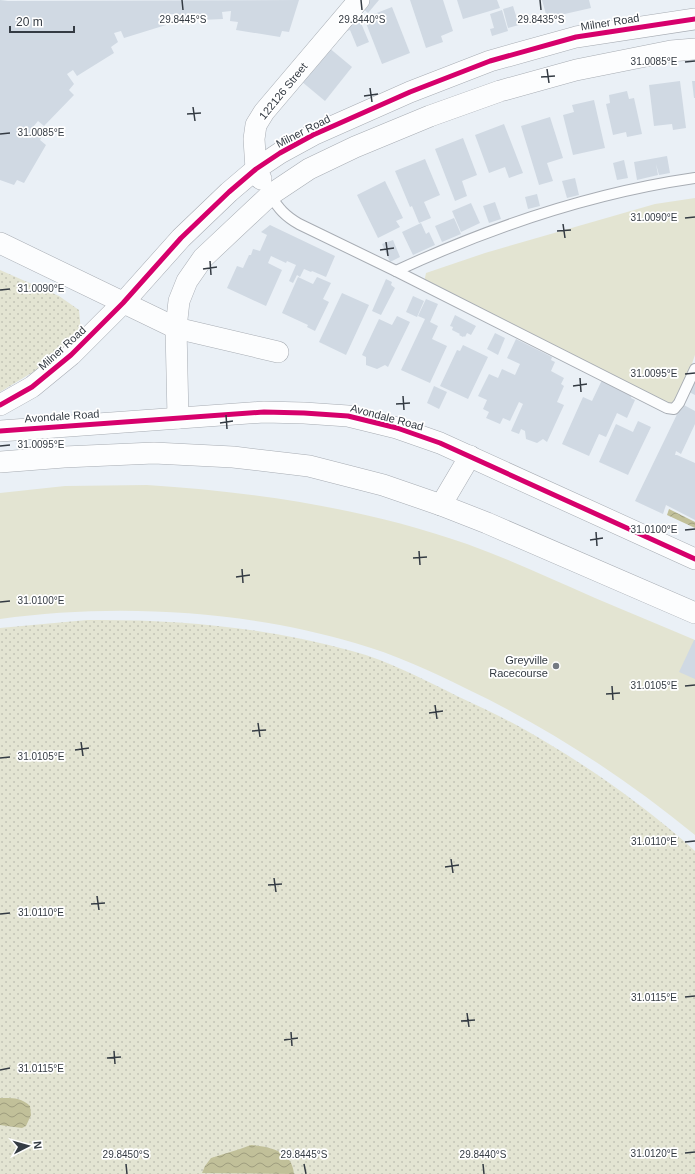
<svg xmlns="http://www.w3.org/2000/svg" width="695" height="1174" font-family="Helvetica,sans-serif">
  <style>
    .grass { fill: url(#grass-dots) }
    .green { fill: #e3e4d2 }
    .water { fill: url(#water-waves) }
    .building { fill: #d0d9e3 }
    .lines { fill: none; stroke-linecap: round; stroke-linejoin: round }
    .lane-casing { stroke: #a7acb3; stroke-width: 12 }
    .street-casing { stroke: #a7acb3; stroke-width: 22 }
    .lane { stroke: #fcfdfe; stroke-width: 10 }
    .street { stroke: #fcfdfe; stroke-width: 21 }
    .cycleway-casing { stroke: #fff; stroke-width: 8 }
    .cycleway { stroke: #d6006c; stroke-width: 5 }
    .ticks { fill: none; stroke: #343b43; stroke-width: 1.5 }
    .poi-dot { fill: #747a82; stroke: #fff; stroke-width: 1.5 }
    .labels { text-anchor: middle; stroke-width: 3.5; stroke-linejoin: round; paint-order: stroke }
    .street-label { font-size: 11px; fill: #343b43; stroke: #fff }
    .poi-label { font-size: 11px; fill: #343b43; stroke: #fff; text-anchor: end }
    .ticks-label { font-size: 10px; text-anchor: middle; fill: #343b43; stroke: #fff; stroke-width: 3.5; stroke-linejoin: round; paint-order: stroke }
  </style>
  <defs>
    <pattern id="grass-dots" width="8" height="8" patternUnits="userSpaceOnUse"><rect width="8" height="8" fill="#e3e4d2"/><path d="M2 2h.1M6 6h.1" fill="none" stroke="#c3c4b6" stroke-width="1.8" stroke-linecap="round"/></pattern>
    <pattern id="water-waves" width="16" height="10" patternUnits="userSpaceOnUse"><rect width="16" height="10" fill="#c1c099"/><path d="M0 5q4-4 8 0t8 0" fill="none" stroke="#9e9d7e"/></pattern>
  </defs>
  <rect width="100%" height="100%" fill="#eaf0f6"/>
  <g class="grass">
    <polygon points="0,270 59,296 79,310 81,332 53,360 0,392"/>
    <path d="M87,620C176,619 266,627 352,651C389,661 423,679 457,696C478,706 500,716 520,727C582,762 642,803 695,851V1174H0V628Z"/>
  </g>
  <g class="green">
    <polygon points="695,198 695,355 674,415 423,287 426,273 485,253 655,204"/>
    <path d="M147,485C255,492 364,508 467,544C511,560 552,579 595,598C628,612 662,626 695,640V835C624,777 549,728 467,689C431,671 394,654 355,643C244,610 115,603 0,619V493L65,486Z"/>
  </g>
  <g class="water">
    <polygon points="669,509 695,522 695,528 667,515"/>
    <path d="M0,1098C11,1098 21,1097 30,1106L31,1115L26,1126L22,1128L0,1125Z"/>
    <path d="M251,1145C270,1147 292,1151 294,1174L202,1173L205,1166L211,1158L240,1149Z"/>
  </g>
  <g class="building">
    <polygon points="0,0 8,1 299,0 289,32 282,31 280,37 236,30 238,22 230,21 231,11 222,12 223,19 179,21 178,14 171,14 164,17 166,25 124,38 121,31 114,33 118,42 111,47 114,53 77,76 73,70 67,74 74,84 69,90 74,95 44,126 38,121 33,127 43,134 40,140 46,145 24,183 17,180 14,185 0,180"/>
    <polygon points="363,0 379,0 368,13 359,5"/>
    <polygon points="410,0 443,0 453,31 441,36 443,42 426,48"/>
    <polygon points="457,0 497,0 500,8 463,19"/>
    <polygon points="542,0 589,0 591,8 547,18"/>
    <polygon points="513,6 519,25 508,28 503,9"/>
    <polygon points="357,7 361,23 369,42 357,47 350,30 347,31 343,23"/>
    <polygon points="392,7 410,53 382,64 364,18"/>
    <polygon points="502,10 508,31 492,36 490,29 494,28 490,14"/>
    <polygon points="328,47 352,67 325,101 301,81"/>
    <polygon points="680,81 686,128 673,130 672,124 654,126 649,85"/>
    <polygon points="692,81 695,81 695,98 694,98"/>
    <polygon points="627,91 629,99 634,98 642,134 627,137 626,132 613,135 606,104 610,103 609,95"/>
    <polygon points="594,100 605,148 573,155 563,115 574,112 572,105"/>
    <polygon points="550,117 563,158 547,163 553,181 539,185 521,126"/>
    <polygon points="504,124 523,173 509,178 505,167 489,173 475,135"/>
    <polygon points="463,138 477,175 462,181 467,196 455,201 435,149"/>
    <polygon points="667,156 670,173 659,175 656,164 658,175 637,180 634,162"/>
    <polygon points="425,159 440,195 424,202 431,218 419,223 412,206 410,207 395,171"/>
    <polygon points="624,160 628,178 617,180 613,163"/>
    <polygon points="575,178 579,195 567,198 562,181"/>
    <polygon points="385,181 403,218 396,221 400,227 378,238 357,195"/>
    <polygon points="537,194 540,206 528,209 525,197"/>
    <polygon points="495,202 501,219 489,223 483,206"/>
    <polygon points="471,203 480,223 461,232 452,211"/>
    <polygon points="454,218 461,234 442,242 435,226"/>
    <polygon points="421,223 426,234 429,232 435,245 413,255 402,232"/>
    <polygon points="270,225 335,256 326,277 312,271 311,272 304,269 300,277 297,275 293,283 289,281 296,265 287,261 286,263 271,256 268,263 282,270 266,306 227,288 237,266 243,268 249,255 251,255 253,249 260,251 267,235 261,232"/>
    <polygon points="393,240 400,257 390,262 382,244"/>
    <polygon points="298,277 313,284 317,277 331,283 323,299 329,302 315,331 307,327 308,325 282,313"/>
    <polygon points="386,279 392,282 391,285 395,288 381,315 372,311"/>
    <polygon points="342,293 369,305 346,355 319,342"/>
    <polygon points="413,296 424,301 417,317 406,312"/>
    <polygon points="426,299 438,304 430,322 438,326 432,339 447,346 430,383 401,370 425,319 418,316"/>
    <polygon points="455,315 476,326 471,335 467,333 465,337 464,336 463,337 459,335 460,334 452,330 453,327 450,326"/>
    <polygon points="397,316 410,322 388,367 385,365 377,369 366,365 366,357 362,355 379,319 392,325"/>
    <polygon points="495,333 505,338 498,355 487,349"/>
    <polygon points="516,339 552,357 551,360 555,362 551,371 564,378 561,384 564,386 557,402 564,405 547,442 543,439 537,443 526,439 525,431 521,429 519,434 511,431 523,404 519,402 510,421 503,418 500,424 486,418 489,412 483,409 487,400 478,396 489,374 498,378 502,369 515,375 520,364 507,358"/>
    <polygon points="463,345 488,357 468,399 440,386 457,350 460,351"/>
    <polygon points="695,374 695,395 687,391"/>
    <polygon points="602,380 632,394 631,398 635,400 627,418 617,413 606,437 599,434 589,456 562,444 583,397 592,401"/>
    <polygon points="434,386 447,392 439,409 427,403"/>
    <polygon points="682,404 695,411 695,424 681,454 676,451 675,455 677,455 695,463 695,520 666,505 663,514 635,501"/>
    <polygon points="638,421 651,427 628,475 599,462 616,424 633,432"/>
    <polygon points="694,640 695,640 695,679 679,672"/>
  </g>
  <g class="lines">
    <g class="lane-casing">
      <g id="lane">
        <path d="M270,195C279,209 285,216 299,224L396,271L667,408L674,409L679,403L695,369"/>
        <path d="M396,271C491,227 591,193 695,178"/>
      </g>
    </g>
    <g class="street-casing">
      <g id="street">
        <polyline points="261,179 256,169 254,139 256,125 264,112 359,0"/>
        <polyline points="0,243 176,328 278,352"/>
        <polyline points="0,405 32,387 71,355 123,303 181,238 229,192 256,169 280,153 313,135 410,92 490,61 576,37 695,19"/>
        <polyline points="178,418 176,328 179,301 187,281 203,258 270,195 309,169 355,147 430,116 500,91 576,70 671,51 695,49"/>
        <polyline points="0,431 264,412 304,413 348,416 397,428 440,443 695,559"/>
        <polyline points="0,462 64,457 154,453 233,457 309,466 383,485 441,505 487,523 695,613"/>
        <polyline points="441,505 470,456"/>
      </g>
    </g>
    <use href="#lane" class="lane"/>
    <use href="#street" class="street"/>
    <g class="cycleway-casing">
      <g id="cycleway">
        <polyline points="0,405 32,387 71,355 123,303 181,238 229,192 256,169 280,153 313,135 410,92 490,61 576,37 695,19"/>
        <polyline points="0,431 264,412 304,413 348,416 397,428 440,443 695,559"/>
      </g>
    </g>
    <use href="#cycleway" class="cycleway"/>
  </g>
  <path class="ticks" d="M182,0L183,10M361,0L362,10M540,0L541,10M685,62L695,61M547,69L549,83M541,77L555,76M370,88L372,102M364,96L378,94M193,107L195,121M187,114L201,113M0,134L10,133M685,218L695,217M563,224L565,238M557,231L571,230M386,242L388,256M380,250L394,248M210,261L211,275M203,269L217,267M0,290L10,289M685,374L695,373M580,378L581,392M573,386L587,384M403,396L404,410M396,404L410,403M226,415L227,429M220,423L233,421M0,446L10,445M685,530L695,529M596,532L597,546M590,540L603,538M419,551L420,565M413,558L427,557M242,569L243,583M236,577L250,575M0,602L10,601M612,686L613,700M685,686L695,685M606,694L620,693M435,705L437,719M429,713L443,711M258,723L260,737M252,731L266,730M81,742L83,756M75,750L89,748M0,758L10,757M685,842L695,841M451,859L453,873M445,867L459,865M274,878L276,892M268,885L282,884M97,896L99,910M91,904L105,903M0,914L10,913M685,997L695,996M467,1013L469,1027M461,1021L475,1020M291,1032L292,1046M284,1040L298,1038M114,1051L115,1064M107,1058L121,1057M0,1070L10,1068M685,1153L695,1152M126,1164L127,1174M304,1164L306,1174M483,1164L484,1174"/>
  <circle class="poi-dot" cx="556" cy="666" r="4"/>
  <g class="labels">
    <g class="street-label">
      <text transform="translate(610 22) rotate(-9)" y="4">Milner Road</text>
      <text transform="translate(283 91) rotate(-51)" y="4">122126 Street</text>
      <text transform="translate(303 131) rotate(-27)" y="4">Milner Road</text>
      <text transform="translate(62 348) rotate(-42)" y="4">Milner Road</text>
      <text transform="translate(62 416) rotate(-4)" y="4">Avondale Road</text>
      <text transform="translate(387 417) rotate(15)" y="4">Avondale Road</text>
    </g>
    <g class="poi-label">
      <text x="548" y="664">Greyville<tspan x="548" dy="13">Racecourse</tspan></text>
    </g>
  </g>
  <g class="ticks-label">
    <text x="183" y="23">29.8445°S</text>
    <text x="362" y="23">29.8440°S</text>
    <text x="541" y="23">29.8435°S</text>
    <text x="654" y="65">31.0085°E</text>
    <text x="41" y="136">31.0085°E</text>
    <text x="654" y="221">31.0090°E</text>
    <text x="41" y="292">31.0090°E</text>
    <text x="654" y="377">31.0095°E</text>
    <text x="41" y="448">31.0095°E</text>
    <text x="654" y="533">31.0100°E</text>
    <text x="41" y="604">31.0100°E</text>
    <text x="654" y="689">31.0105°E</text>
    <text x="41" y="760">31.0105°E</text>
    <text x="654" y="845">31.0110°E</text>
    <text x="41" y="916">31.0110°E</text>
    <text x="654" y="1001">31.0115°E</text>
    <text x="41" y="1072">31.0115°E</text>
    <text x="654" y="1157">31.0120°E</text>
    <text x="126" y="1158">29.8450°S</text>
    <text x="304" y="1158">29.8445°S</text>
    <text x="483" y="1158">29.8440°S</text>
  </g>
  <g transform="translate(28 1146) rotate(84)" stroke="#ffffff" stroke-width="3" paint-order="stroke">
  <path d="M0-3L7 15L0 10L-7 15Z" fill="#343b43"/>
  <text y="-6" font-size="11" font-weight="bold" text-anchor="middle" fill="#343b43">N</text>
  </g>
  <path d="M10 26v6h64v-6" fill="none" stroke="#343b43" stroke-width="2"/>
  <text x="16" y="26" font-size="12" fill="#343b43" stroke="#ffffff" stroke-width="3" paint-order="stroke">20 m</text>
</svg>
